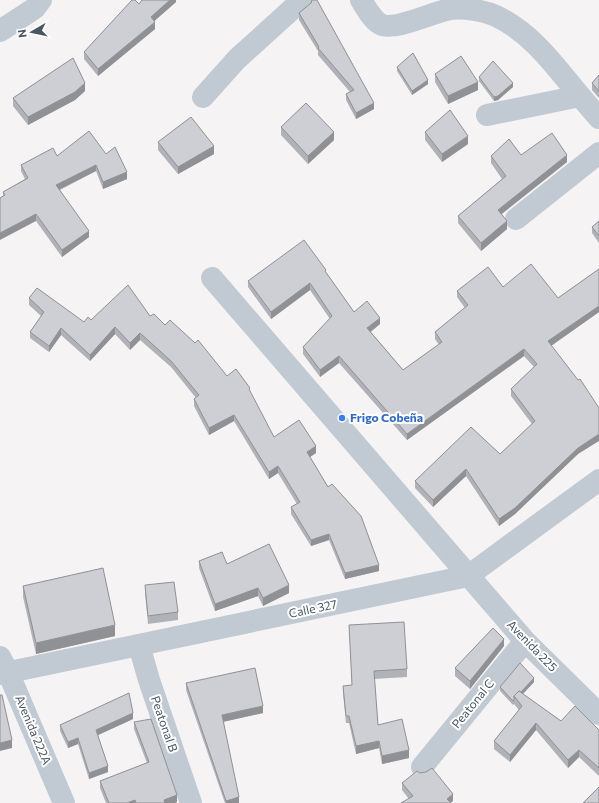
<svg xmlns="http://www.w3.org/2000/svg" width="599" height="803" font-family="Commissioner,sans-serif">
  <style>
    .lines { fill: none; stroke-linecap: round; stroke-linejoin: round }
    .minor { stroke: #c1cad2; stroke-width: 22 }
    .wall { fill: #b0b2b7 }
    .shaded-wall { fill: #909195 }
    .building { fill: #cdcfd5; stroke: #909195 }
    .shop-dot { fill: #3f7fe0; stroke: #fff; stroke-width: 1.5 }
    .labels { text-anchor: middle; stroke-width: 4; stroke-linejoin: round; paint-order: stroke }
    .shop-label { font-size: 12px; font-weight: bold; fill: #366cbe; stroke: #fff; text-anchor: start }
    .street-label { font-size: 12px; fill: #4a5661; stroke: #fff }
  </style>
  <rect width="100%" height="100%" fill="#f5f3f3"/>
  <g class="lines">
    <g class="minor">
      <path d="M361,0C366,8 372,19 380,24C394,32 435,11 451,9C464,7 485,11 496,16C532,33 555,66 580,96"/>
      <polyline points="0,31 35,8 41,0"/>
      <polyline points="203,97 237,59 302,0"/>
      <polyline points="487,115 580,96 599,118"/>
      <polyline points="516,219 599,153"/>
      <polyline points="212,278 525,641 599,714"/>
      <polyline points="139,645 149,680 191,803"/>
      <polyline points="0,657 8,672 64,803"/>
      <polyline points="0,674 468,576 599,480"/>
      <polyline points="422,767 525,641"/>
    </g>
  </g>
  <g class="wall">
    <polygon points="176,0 176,2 154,21 155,29 98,76 84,59 84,52 139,4"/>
    <polygon points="299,13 374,109 356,119 346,100 346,94 350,92 318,55 318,51 299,20"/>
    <polygon points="397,67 428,84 412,95 397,71"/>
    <polygon points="435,74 478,90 448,104 435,82"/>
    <polygon points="599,75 599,98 592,90 592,83"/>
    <polygon points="479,77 513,87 498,100 494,101 479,81"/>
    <polygon points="85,91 75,100 28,125 13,106 13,98"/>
    <polygon points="281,127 334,140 308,164 281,135"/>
    <polygon points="425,132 468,144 442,162 425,140"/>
    <polygon points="158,142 214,154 178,174 158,150"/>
    <polygon points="106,154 127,179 103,189 96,171 60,190 89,237 62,257 36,221 3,196 3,192 25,179 21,171 21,165 57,156"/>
    <polygon points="491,156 567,162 501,214 507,229 481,251 458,223 458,216 502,179 491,163"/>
    <polygon points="599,221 599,243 592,233 592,227"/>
    <polygon points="599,269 599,312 551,346 578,454 515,514 499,526 466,476 433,507 415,488 415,481 500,454 532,424 511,396 511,389 534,367 524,356 407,440 339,363 320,377 303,354 303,347 330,319 310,290 271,319 248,287 248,281 326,273 354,312 380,324 371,332 403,370 439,345 435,339 435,332 465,308 457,297 457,291 503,287 558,298"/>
    <polygon points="29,298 84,322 91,320 150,316 165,325 227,376 250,392 274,437 316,453 310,457 379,571 345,579 329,540 311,546 291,514 291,507 297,504 278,473 269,479 234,421 209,435 194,406 194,399 196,398 171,367 140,340 130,350 115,334 90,361 61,335 49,352 30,338 30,332 41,316 29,305"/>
    <polygon points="199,561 227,564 289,593 263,606 258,596 215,611 199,568"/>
    <polygon points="145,585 178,612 178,620 148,624 145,593"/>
    <polygon points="23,586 115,636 36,654 23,597"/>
    <polygon points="349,625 407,669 407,677 374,679 378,725 409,758 382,764 379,748 356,754 349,723 346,723 343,693 343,686 352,685"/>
    <polygon points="504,646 470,689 455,676 455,668"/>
    <polygon points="534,682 523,694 561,721 599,730 599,776 579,757 568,768 536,730 510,762 494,749 494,741 519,710 514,704 513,705 500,691 500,687"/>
    <polygon points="186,683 263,713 223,722 239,803 225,803 186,690"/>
    <polygon points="133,719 98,735 108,772 89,779 78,744 68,748 60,731 60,725"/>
    <polygon points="134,722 177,802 175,803 106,803 100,788 100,781 147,763 134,729"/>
    <polygon points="402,783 453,801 450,803 409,799 402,790"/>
  </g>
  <g class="shaded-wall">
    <polygon points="170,0 176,0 176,2 151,24 151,17"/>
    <polygon points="155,22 155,29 98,76 98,69"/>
    <polygon points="428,80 428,84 412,95 412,91"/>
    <polygon points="478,82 478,90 448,104 448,96"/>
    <polygon points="85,83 85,91 75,100 28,125 28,117"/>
    <polygon points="513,83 513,87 498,100 494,101 494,97"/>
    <polygon points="374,103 374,109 356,119 356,113"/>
    <polygon points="334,132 334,140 308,164 308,156"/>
    <polygon points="468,136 468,144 442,162 442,154"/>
    <polygon points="214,146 214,154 178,174 178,167"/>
    <polygon points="567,155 567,162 498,217 498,210"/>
    <polygon points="96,165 96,171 56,191 56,185"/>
    <polygon points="127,172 127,179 103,189 103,182"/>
    <polygon points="36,214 36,221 0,240 0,233"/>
    <polygon points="507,221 507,229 481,251 481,243"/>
    <polygon points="89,231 89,237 62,257 62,250"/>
    <polygon points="310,283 310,290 271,319 271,312"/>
    <polygon points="599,306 599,312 548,348 548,341"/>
    <polygon points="380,318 380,324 367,334 367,328"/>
    <polygon points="115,327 115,334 90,361 90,355"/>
    <polygon points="61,328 61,335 49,352 49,346"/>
    <polygon points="140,333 140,340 130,350 130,343"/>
    <polygon points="524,349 524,356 407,440 407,434"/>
    <polygon points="339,356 339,363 320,377 320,370"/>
    <polygon points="234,415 234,421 209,435 209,428"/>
    <polygon points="599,434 599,441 578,454 515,514 499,526 499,519 578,448"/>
    <polygon points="316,446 316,453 307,459 307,452"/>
    <polygon points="278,466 278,473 269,479 269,472"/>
    <polygon points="466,469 466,476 433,507 433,500"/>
    <polygon points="329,534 329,540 311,546 311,540"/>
    <polygon points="379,565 379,571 345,579 345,573"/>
    <polygon points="289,585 289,593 263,606 263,598"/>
    <polygon points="258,588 258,596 215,611 215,604"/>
    <polygon points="115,625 115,636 36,654 36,643"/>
    <polygon points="504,639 504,646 470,689 470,681"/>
    <polygon points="534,678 534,682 517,700 515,698"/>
    <polygon points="263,706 263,713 222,722 222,715"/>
    <polygon points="133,713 133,719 96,736 96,730"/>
    <polygon points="536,723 536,730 510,762 510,755"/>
    <polygon points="78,738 78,744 68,748 68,742"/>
    <polygon points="12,740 12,748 0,751 0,743"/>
    <polygon points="379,741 379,748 356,754 356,746"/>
    <polygon points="409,750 409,758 382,764 382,756"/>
    <polygon points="579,750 579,757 568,768 568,760"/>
    <polygon points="108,766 108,772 89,779 89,773"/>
    <polygon points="453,794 453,801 450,803 447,799"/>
    <polygon points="177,795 177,802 175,803 164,803 164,800"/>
    <polygon points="239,797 239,803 226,803 226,801"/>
    <polygon points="135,800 135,803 127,803"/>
  </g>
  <g class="building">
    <polygon points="132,0 135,0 139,4 142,0 170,0 151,17 155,22 98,69 84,52"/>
    <polygon points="312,0 317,0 374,103 356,113 346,94 354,90 318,48 319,47 299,13 311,3"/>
    <polygon points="413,53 428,80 412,91 397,67"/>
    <polygon points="461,56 478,82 448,96 435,74"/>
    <polygon points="73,58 85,83 75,92 28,117 13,98"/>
    <polygon points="493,61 513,83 498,96 494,97 479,77"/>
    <polygon points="599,75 599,91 592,83"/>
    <polygon points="306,103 334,132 308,156 281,127"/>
    <polygon points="450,110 468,136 442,154 425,132"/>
    <polygon points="191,117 214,146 178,167 158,142"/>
    <polygon points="89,131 106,154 115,147 127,172 103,182 96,165 56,185 89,231 62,250 36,214 0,233 0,198 5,195 3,192 28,178 21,165 53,148 57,156"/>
    <polygon points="552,133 567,155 498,210 507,221 481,243 458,216 506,176 491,156 509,139 521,155"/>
    <polygon points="599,221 599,236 592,227"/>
    <polygon points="304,240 326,270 325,271 354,312 367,301 380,318 367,328 403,370 442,342 435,332 468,305 457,291 488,267 503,287 531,264 558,298 599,269 599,306 548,341 578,380 580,379 599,408 599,434 578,448 515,508 499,519 466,469 433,500 415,481 471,427 500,454 535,421 511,389 537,364 524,349 407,434 339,356 320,370 303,347 332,316 310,283 271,312 248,281"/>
    <polygon points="128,285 150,316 154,314 165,325 170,320 195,343 198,340 227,376 236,369 250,388 249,389 274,437 299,420 316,446 307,452 328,487 332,484 361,516 379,565 345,573 329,534 311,540 291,507 300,502 278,466 269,472 234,415 209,428 194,399 199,395 171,361 140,333 130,343 115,327 90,355 61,328 49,346 30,332 44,312 29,298 37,288 84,322 88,317 91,320"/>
    <polygon points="269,544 289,585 263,598 258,588 215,604 199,561 222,552 227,564"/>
    <polygon points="103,568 115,625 36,643 23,586"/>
    <polygon points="174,582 178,612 148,616 145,585"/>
    <polygon points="404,622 407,669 374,671 378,725 402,719 409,750 382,756 379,741 356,746 349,716 346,716 343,686 352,685 349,625"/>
    <polygon points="493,628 504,639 470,681 455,668"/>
    <polygon points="520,663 534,678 521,692 519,691 514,696 514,700 513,701 500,687"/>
    <polygon points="255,668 263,706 222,715 239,797 226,801 186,683"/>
    <polygon points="519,691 561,721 575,706 599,730 599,768 579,750 568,760 536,723 510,755 494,741 522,706 514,696"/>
    <polygon points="129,693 133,713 96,730 108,766 89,773 78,738 68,742 60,725"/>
    <polygon points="0,695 2,695 12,740 0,743"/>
    <polygon points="151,719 177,795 164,800 165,803 136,803 135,800 127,803 109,803 100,781 149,762 134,722"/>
    <polygon points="432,768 453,794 447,799 451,803 401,803 413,796 402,783 417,771 420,773 426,772"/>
    <polygon points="599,787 599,803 583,803"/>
  </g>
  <circle class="shop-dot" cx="342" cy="418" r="4"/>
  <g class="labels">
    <g class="shop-label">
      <text x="350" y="422">Frigo Cobeña</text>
    </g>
    <g class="street-label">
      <text transform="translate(313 609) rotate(-12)" y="4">Calle 327</text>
      <text transform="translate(532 646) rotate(46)" y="4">Avenida 225</text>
      <text transform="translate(473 704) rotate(-51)" y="4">Peatonal C</text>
      <text transform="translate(164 724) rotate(71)" y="4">Peatonal B</text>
      <text transform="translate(33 730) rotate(67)" y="4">Avenida 222A</text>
    </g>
  </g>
  <g transform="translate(32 32) rotate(261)" stroke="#ffffff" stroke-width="3" paint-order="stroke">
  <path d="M0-3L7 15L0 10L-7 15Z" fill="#4a5661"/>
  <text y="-6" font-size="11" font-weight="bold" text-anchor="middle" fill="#4a5661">N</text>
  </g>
</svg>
